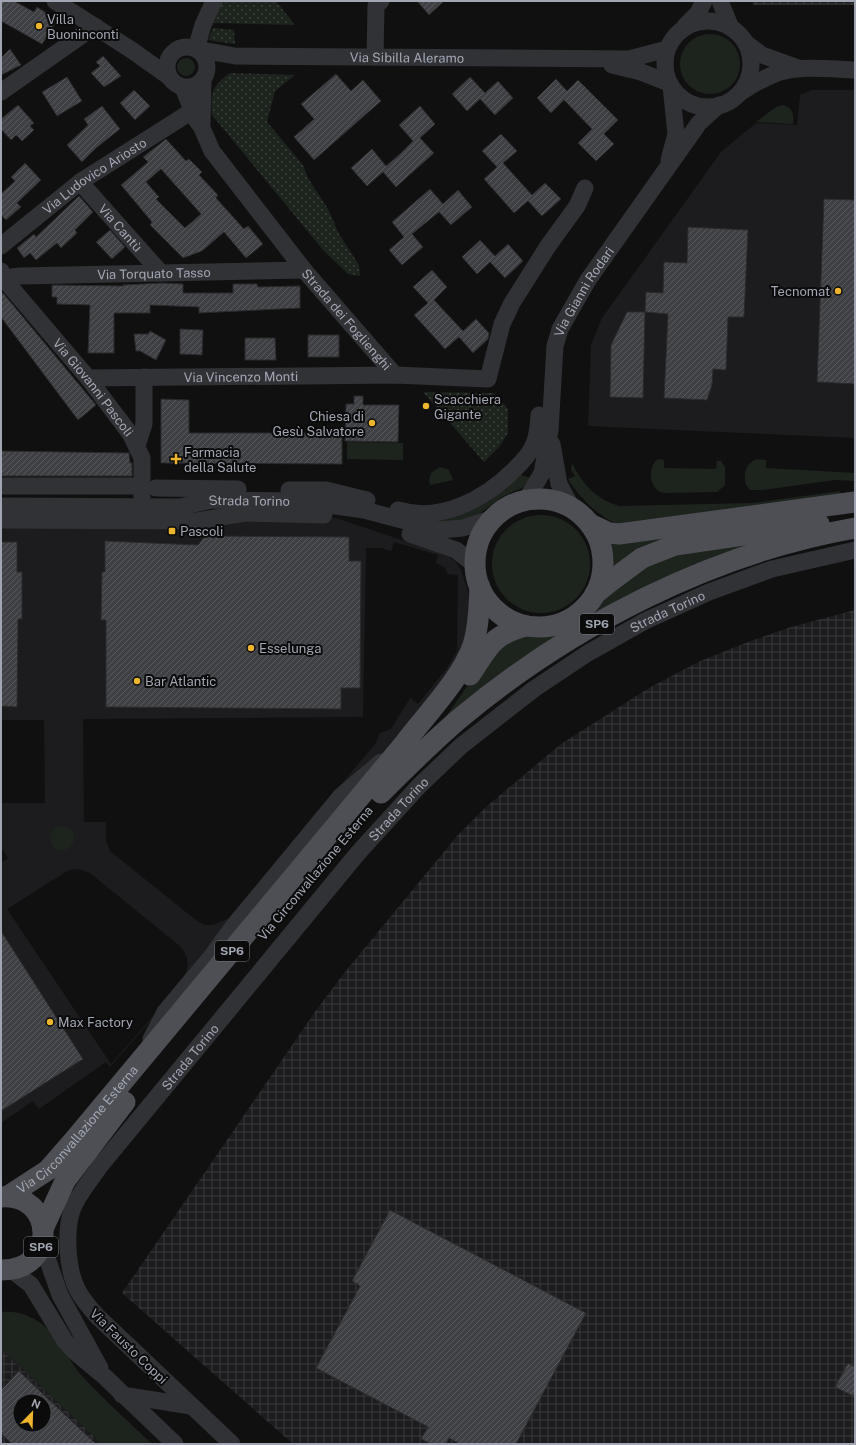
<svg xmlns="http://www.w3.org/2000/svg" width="856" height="1445" font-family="'Public Sans',sans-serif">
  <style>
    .built { fill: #1c1c1e; fill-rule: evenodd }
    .industrial { fill: url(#industrial-grid); fill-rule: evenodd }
    .green { fill: #1d241e }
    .park { fill: url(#park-dots) }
    .building { fill: url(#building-hatch); stroke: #2a2a2d; fill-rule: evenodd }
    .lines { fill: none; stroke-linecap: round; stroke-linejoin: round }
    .minor { stroke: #313236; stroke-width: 17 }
    .major { stroke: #4d4f55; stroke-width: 21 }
    .poi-dot { fill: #edb42d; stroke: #0b0b0c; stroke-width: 1.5 }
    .labels { text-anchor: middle; stroke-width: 4; stroke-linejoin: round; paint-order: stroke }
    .shield { fill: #0b0b0c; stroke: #757880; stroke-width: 1 }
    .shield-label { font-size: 12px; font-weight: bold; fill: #a2a6b2 }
    .poi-label { font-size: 13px; fill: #a2a6b2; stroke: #0b0b0c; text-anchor: start }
    .street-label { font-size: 13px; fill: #a2a6b2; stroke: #0b0b0c }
  </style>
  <defs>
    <pattern id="industrial-grid" width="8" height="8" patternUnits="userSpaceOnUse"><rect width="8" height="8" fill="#1c1c1e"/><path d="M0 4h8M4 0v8" fill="none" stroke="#3a3a3c"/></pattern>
    <pattern id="park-dots" width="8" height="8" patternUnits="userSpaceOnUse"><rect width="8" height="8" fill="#1d241e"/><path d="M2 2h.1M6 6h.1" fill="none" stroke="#3b413c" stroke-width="1.8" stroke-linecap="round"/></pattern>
    <pattern id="building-hatch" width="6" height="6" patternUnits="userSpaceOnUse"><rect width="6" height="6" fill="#3f4044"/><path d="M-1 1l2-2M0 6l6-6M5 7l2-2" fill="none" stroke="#58595d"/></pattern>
  </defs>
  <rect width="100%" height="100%" fill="#101011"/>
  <g class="built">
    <polygon points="812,90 855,90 855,438 588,426 591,345 602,318 721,152 756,123 797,125 800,95"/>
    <path d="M1,516L336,518L449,556L456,562L461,570L470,597L468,633L452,670L404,732L110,1067L106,1062L39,1109L33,1101L1,1123V863L8,858L1,847V803H45L44,720H1ZM394,542L438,555L436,563L444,567L448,574L458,575L457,651L447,668L418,704L410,698L391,729L380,733L375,744L229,918L213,925H205L197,921L110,851L106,840V822H84L83,719L363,717L366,548H381L391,551ZM79,869L90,873L181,947L186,955L188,964L184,981L111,1064L7,909L69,870Z"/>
  </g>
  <g class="industrial">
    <rect x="753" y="1" width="102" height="4"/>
    <polygon points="855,610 855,1444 293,1444 122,1293 317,1009 345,972 457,836 486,807 561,744 649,688 700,661 748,642 791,627"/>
    <path d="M1,1349L102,1444H1ZM20,1401H44V1425H20Z"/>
  </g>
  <g class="green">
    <circle cx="710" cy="64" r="30"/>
    <circle cx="186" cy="67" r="9"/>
    <path d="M783,105C793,108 794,114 793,124L756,122L776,107Z"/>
    <polygon points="347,442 403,443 403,460 347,459"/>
    <path d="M658,459L664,460V468L716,469L717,461H721L725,467V485L717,492L664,493C649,491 647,466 658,459Z"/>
    <path d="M757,459L766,460V468L855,473V481L835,480L763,490H750L746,485C743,474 745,464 757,459Z"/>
    <path d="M572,463C583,485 596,499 619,506L753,503L840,491L841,494L617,524C599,517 578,496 568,479L575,476L571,470Z"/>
    <polygon points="440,467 449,470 453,480 430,485 429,480 431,473"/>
    <path d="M521,475L535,479L530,484L502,497L467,523L424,521C468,517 488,505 521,475Z"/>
    <circle cx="541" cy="564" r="49"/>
    <polygon points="690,533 612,569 610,542"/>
    <polygon points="785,534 710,563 435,732 494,648 519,634 546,636 559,633 573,627 653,559"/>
    <circle cx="62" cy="838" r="12"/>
    <path d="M1,1312C15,1311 27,1314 39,1322C57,1334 67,1358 81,1375C103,1399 128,1421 152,1444H102L1,1349Z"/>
  </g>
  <g class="park">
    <polygon points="222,1 276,1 295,25 214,23"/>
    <polygon points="213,28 234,30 235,44 208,40"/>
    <path d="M230,73L295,75L275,91L267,122L303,165L308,178L328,209L339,234L359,265L360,276L348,274L323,250L212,115C210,93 212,86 230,73Z"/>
    <polygon points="423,392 494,393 508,409 508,433 500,446 484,462"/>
  </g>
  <g class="building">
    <polygon points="1,1 14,1 34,12 37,7 57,20 42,44 1,21"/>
    <polygon points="417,1 444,1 429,15"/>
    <polygon points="10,49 21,65 1,75 1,58"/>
    <polygon points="103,56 121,76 104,87 91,73 100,66 96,62"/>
    <polygon points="336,74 351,91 363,80 381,101 314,160 294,137 314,119 301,104"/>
    <polygon points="67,77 82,101 57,116 42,92"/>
    <polygon points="470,77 485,93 498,81 513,98 495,115 480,99 467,111 452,94"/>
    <polygon points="556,79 567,91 578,80 618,120 604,134 614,144 596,161 578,143 592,129 564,100 551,113 537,98"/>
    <polygon points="134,90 150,106 135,120 120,103"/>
    <polygon points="18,105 34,123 30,126 34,130 22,141 16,135 11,140 1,129 1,119"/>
    <polygon points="102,106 120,129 96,148 82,162 67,145 88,125 84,119"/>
    <polygon points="420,106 435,124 420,138 434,153 396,187 383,172 367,186 351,168 372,149 386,166 400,154 413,141 399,125"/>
    <polygon points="501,134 517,151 503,163 532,195 545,183 561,199 542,216 528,201 514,213 484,179 497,167 482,151"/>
    <path d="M166,139L186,161L189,159L202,172L199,175L218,195L216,198L244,229L248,226L263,244L246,258L224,232L202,251L183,258L150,225L152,222L121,185L148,162L143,157ZM161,169L201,214L185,228L156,199L159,197L146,182Z"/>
    <polygon points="25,163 41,180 17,203 21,207 6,220 1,215 1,194 15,181 11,177"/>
    <polygon points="430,189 443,204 458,190 472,207 451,225 439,212 412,234 423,247 402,265 389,250 404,237 392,222"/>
    <polygon points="79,196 93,212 75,230 77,233 61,248 57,243 36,260 30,253 24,258 17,248 34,234 36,237"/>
    <polygon points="824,199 855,200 855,384 817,382"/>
    <polygon points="688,227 748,230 744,317 728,317 726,370 713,369 712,385 707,400 664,398 668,314 645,312 646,292 663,293 664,262 687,263"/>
    <polygon points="110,230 125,247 112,259 96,242"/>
    <polygon points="480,240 495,256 508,244 523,261 505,278 490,262 477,274 462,257"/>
    <polygon points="432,270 447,287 434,300 463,331 476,319 489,333 488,339 473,353 459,337 445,349 414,315 428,303 413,287"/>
    <polygon points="163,283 183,284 183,293 233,293 233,284 257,284 258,287 300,286 300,308 199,313 199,307 150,305 150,313 114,313 114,353 88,353 90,305 57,304 57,297 52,297 52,285 123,286 123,285"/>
    <polygon points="3,293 96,405 78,420 1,317 1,294"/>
    <polygon points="627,312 645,312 643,398 610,397 611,345"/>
    <polygon points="180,329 203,330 202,355 180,354"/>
    <polygon points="150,331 166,340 156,360 140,351 136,351 134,334 148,334"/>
    <rect x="308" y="335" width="31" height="22"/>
    <polygon points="245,338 275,338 276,360 245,360"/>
    <polygon points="354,396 363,396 363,405 399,405 398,442 345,441 346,404 354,404"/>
    <polygon points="161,399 189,400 189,433 342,433 342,464 161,463"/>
    <polygon points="1,451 129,453 130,463 132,463 132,476 1,476"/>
    <polygon points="205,536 349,537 349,561 361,561 360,688 341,688 341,709 106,707 106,620 101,620 102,572 105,572 105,541 198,545"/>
    <polygon points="1,542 17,542 17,572 22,572 22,619 18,619 17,707 1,706"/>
    <polygon points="1,931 83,1059 1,1111"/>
    <polygon points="390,1210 586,1313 516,1444 460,1444 449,1438 446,1444 431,1444 421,1439 428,1427 316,1368 360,1286 352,1281"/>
    <polygon points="848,1363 855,1367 855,1397 835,1387"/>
    <path d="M19,1371L44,1395L96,1444H12L1,1433V1390ZM20,1401H44V1425H20Z"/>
  </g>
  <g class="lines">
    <g class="minor">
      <polyline points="55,1 133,51 168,76"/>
      <path id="s1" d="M214,1L203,25L196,49L235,56L629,59L667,49"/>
      <polyline points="720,1 731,28"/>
      <circle cx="708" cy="64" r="43"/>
      <polyline points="685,26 698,13 704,1"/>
      <polyline points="746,43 762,55 798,68"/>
      <circle cx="187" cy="67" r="20"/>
      <polyline points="375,57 376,5 381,1"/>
      <polyline points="612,65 641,72 669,83"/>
      <path id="s2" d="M183,87L195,118L202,128L212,151L304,270L395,375"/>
      <polyline points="1,92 95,26"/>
      <path d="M741,92C752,85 764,78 777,73C801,65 829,69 855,70"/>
      <polyline points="202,124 203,79"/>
      <polyline points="669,160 676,134 671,86"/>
      <path id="s3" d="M80,182L161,273"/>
      <path id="s4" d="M1,246L80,182L192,111"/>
      <path id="s5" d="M1,271L3,278L88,378L131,435L142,458V519"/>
      <path id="s6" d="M3,278L20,276L304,270"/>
      <path id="s7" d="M88,378L395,375L488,379L502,324L512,303L548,246L577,206L585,188"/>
      <polyline points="552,444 559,484 572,508"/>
      <polyline points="137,446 144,424 144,377"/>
      <polyline points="1,486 142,486"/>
      <polyline points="156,488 238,489"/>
      <polyline points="289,490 326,490 367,500"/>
      <path id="s8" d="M526,500L542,473L550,430L555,346L560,329L588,280L699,123L719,105"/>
      <path id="s9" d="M1,506L179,507L213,500L301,501L364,510L440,530L463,528L493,518"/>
      <path d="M398,510C441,523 485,499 515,469C521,463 528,456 532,448C538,438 538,426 539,415"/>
      <polyline points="1,520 197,521 245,513 324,515"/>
      <polyline points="410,534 456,550 475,565"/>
      <polyline points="151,1039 165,1012 211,957 232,928 341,796 381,762"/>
      <polyline points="42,1244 60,1295 100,1368"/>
      <polyline points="13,1271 31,1285 65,1341 75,1352 105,1377 175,1444"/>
      <polyline points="122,1395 191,1406"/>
      <path id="s10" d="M232,1444L97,1316C89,1307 82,1299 77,1289C67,1269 65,1231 72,1210C78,1194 91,1180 100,1166L358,853L419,786L461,746L534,689L588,653L645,621L709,592L772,569L855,550"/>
    </g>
    <g class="major">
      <circle cx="539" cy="563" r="64"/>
      <polyline points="590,524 609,533 619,534 855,502"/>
      <polyline points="595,594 611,581 642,558 675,545 819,524"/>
      <path d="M470,675C490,646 490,636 526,626"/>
      <path d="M381,793C406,768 432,742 459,719C570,626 712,553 855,528"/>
      <path id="s11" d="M8,1196L48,1170L75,1139L404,744C425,716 462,678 473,645C479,627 479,606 480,587"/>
      <path d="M1,1197C54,1192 60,1271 1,1270"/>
      <polyline points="43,1229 65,1181 125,1102"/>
    </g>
  </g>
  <g class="poi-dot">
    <circle cx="39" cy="26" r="4"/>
    <circle cx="838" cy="291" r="4"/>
    <circle cx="426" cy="406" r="4"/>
    <circle cx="372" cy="423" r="4"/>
    <path d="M174 453h4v4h4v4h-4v4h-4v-4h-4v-4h4z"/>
    <rect x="168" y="527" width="8" height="8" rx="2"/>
    <circle cx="251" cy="648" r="4"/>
    <circle cx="137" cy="681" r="4"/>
    <circle cx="50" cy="1022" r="4"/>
  </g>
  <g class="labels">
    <g class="shield">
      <rect x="580" y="614" width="34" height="20" rx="3"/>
      <rect x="215" y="941" width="34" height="20" rx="3"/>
      <rect x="24" y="1237" width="34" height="20" rx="3"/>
    </g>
    <g class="shield-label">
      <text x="597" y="628">SP6</text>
      <text x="232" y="955">SP6</text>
      <text x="41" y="1251">SP6</text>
    </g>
    <g class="poi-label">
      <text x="47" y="24">Villa<tspan x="47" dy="15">Buoninconti</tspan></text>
      <text x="830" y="296" text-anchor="end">Tecnomat</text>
      <text x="434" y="404">Scacchiera<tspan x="434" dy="15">Gigante</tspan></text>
      <text x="364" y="421" text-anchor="end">Chiesa di<tspan x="364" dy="15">Gesù Salvatore</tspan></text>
      <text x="184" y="457">Farmacia<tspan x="184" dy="15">della Salute</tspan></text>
      <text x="180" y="536">Pascoli</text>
      <text x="259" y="653">Esselunga</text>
      <text x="145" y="686">Bar Atlantic</text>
      <text x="58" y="1027">Max Factory</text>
    </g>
    <g class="street-label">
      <text dy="5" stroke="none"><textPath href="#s1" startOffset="263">Via Sibilla Aleramo</textPath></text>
      <text dy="5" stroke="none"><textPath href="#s4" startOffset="117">Via Ludovico Ariosto</textPath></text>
      <text dy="5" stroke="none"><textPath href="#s3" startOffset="61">Via Cantù</textPath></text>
      <text dy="5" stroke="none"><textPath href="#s6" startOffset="151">Via Torquato Tasso</textPath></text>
      <text dy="5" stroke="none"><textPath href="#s8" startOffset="221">Via Gianni Rodari</textPath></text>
      <text dy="5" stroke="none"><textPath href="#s2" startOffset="286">Strada dei Foglienghi</textPath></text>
      <text dy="5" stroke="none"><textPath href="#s7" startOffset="153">Via Vincenzo Monti</textPath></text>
      <text dy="5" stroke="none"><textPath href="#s5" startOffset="149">Via Giovanni Pascoli</textPath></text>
      <text dy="5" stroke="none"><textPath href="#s9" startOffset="249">Strada Torino</textPath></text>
      <text dy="5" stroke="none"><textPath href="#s10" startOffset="1154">Strada Torino</textPath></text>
      <text dy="5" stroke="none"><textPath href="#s10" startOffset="818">Strada Torino</textPath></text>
      <text transform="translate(315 873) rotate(-50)" y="5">Via Circonvallazione Esterna</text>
      <text dy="5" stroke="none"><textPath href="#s10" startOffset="494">Strada Torino</textPath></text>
      <text dy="5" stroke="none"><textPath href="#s11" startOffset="97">Via Circonvallazione Esterna</textPath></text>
      <text transform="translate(129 1346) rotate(44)" y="5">Via Fausto Coppi</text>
    </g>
  </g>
  <rect width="856" height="1445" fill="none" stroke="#a2a6b2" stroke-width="4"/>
  <g transform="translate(32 1413) rotate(23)"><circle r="19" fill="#0b0b0c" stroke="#47494e"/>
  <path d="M0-3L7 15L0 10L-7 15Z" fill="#edb42d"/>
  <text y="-6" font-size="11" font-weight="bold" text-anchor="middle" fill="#a2a6b2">N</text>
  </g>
</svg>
